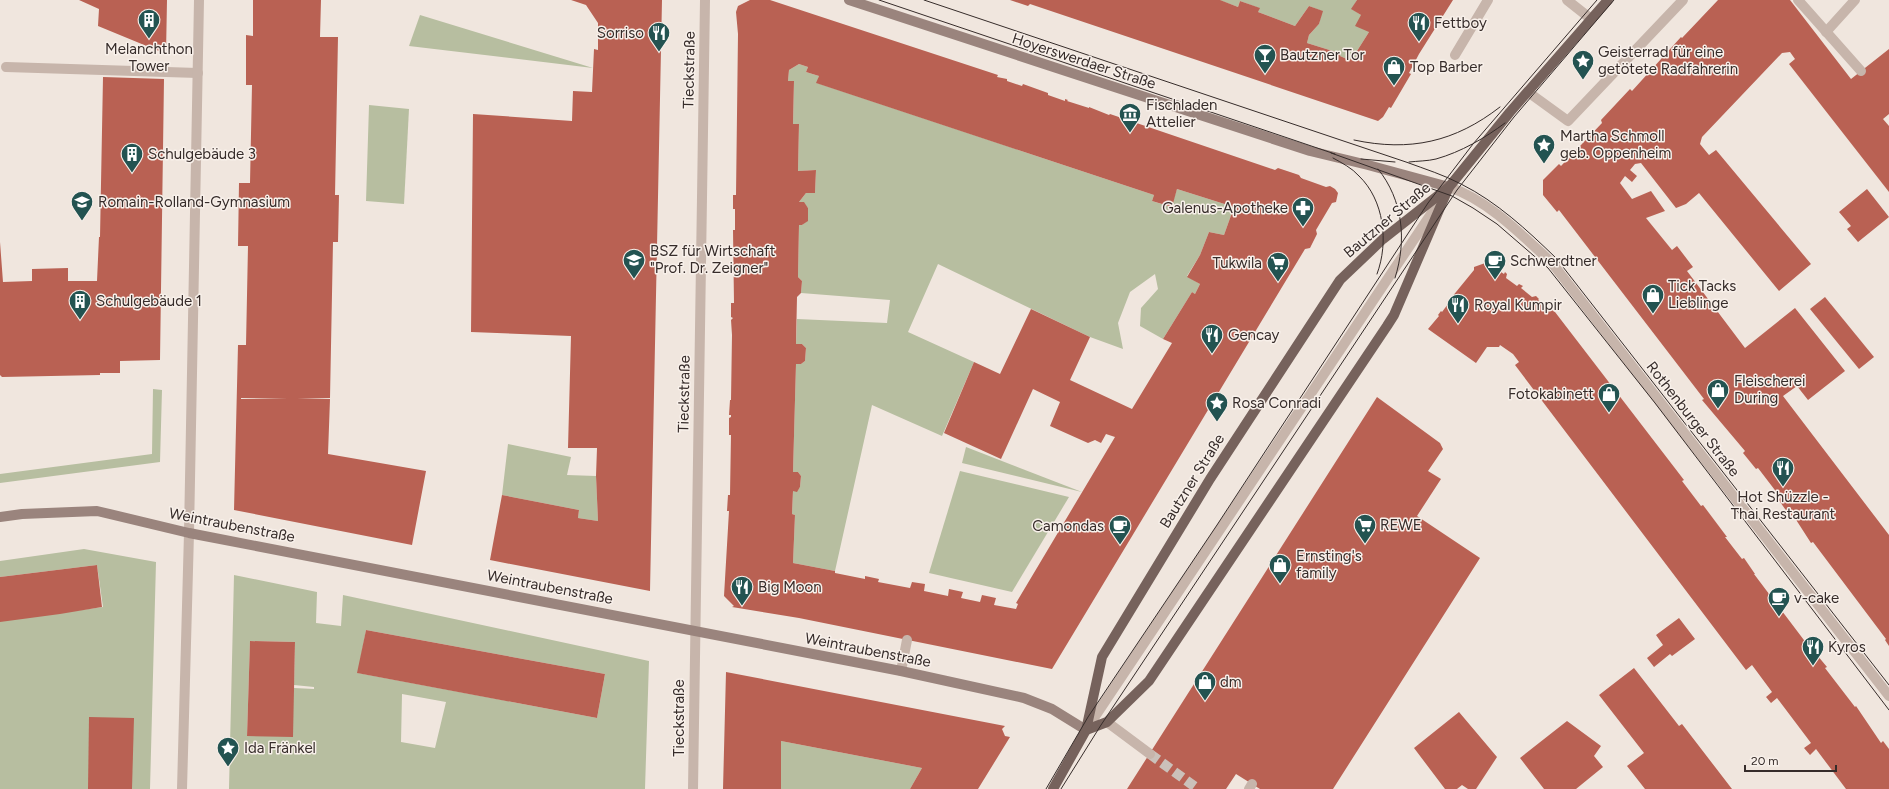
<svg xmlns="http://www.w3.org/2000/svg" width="1889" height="789" font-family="Figtree,sans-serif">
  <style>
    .green { fill: #b7bea0; fill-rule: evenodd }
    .building { fill: #b96153; fill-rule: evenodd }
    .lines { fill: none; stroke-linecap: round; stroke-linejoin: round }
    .street-tunnel { stroke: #cbc1ba; stroke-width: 10; stroke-dasharray: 10 5; stroke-linecap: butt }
    .lane { stroke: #c7b5ab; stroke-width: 10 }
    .street { stroke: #c7b5ab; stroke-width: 10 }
    .secondary { stroke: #9a847d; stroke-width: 10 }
    .primary { stroke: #76625c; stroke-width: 10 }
    .tram { stroke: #362c2a; stroke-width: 1 }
    .labels { text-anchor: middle; stroke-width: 3; stroke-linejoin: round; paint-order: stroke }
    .poi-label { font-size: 15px; fill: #362c2a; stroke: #f8f0ea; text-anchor: start }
    .street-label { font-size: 15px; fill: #362c2a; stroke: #f8f0ea }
  </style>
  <rect width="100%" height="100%" fill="#f0e6de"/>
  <g class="green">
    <polygon points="1219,0 1357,0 1352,9 1361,15 1369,32 1357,51 1356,57 1349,60 1340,56 1339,53 1307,43 1309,35 1319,24 1322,11 1309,6 1295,26 1258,12 1259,8 1240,1 1238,7"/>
    <polygon points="420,15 593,68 409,46"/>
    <polygon points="799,64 808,67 806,72 819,76 817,83 1154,195 1152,201 1171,207 1177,189 1234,207 1224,235 1209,232 1200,255 1187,276 1200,284 1195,294 1192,292 1163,339 1140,326 1141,308 1158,289 1155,274 1130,292 1118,323 1123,349 1090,337 938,264 908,332 974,362 942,436 872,405 835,571 793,563 795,515 792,514 793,491 797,491 800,487 801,476 798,472 793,472 796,364 801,364 805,361 806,348 802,344 796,344 797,319 887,323 890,300 801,293 802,281 798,277 799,225 802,225 807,221 808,208 804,203 799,202 806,193 815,193 816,170 798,171 799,124 793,124 794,81 788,81 789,70"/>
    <polygon points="369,105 409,109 404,204 366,201"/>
    <polygon points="153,389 162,390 160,462 0,483 0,474 152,454"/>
    <polygon points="508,444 571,457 567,475 596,476 598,521 578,518 579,510 502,495"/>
    <polygon points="966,447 1082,492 962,463"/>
    <polygon points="960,471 1069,497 1012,592 929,573"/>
    <polygon points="84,549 156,562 150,789 0,789 0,621 103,607 97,565 0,577 0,561"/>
    <path d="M234,575L317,592L316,623L341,626L343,595L649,661L645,789H229ZM366,630L605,674L597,718L358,673ZM250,641L295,642L294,685L314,687V689L294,688L247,736ZM402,694L446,702L435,748L401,742Z"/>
    <polygon points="781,741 922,768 910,789 781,789"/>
  </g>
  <g class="building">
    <polygon points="79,0 167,0 166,54 98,26 99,9"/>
    <path d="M253,0H321L320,37H338L335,195H339L338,242H333L330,398L297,399H330L328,454L426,471L412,545L234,510L238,345H246L248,246H238L239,183H250L252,85H246V35L253,36ZM241,398L288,399H241Z"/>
    <polygon points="571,0 662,0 650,591 490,560 502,495 579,510 578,518 598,521 596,476 597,448 568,448 571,336 471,332 473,114 572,121 573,91 592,92 594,49 598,50 598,23 586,5"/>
    <path d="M750,0H770L998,75L997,77L1007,79V81L1022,86L1023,84L1048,93V95L1065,101V99L1068,100L1067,101L1089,108V107L1109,115L1110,114L1275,170L1278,168L1299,175L1301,178L1326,187L1330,186L1335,189L1338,193L1336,202L1332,203L1316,230L1317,234L1310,248L1305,249L1052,669L799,618L732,607L734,606L724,596L729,511H727L728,495H730L731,435H729V418L731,417V415H729L730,400H731L732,335L731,320L733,318L731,317V303H734L733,230H735V209H733V195H736L738,34L736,12L738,6ZM799,64L808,67L806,72L819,76L816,83L1154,195L1152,201L1172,207L1177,189L1234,207L1224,235L1209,232L1200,255L1187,277L1200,284L1195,294L1192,292L1163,339L1172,343L1132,409L1070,380L1090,337L1031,309L1000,374L974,362L944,433L1001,459L1033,389L1060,402L1050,426L1088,443L1095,440L1101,443L1106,434L1115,437L1016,603L1018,604L1016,609L994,605L996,598L982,595L980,602L961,598L963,592L949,589L948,596L924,591L925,584L912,582L910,588L878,582L879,579L865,576V579L835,573V571L793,563L795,515L792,514L793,491L797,492L800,487L801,476L798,472H793L796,364H801L805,361L806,348L802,344H796L797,297L801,293L802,281L798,277L799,225H802L808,221V208L804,202H799L806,193H815L816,170L798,171L799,124H793L794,81H788L789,70Z"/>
    <polygon points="1010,0 1220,0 1238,7 1240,1 1260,8 1258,12 1295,26 1309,6 1323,11 1319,24 1309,35 1307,43 1339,53 1340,56 1349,60 1356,57 1357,51 1369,32 1355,26 1361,15 1351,9 1357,0 1453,0 1419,54 1409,73 1411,74 1391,108 1389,107 1383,117 1378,121 1030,4 1028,6"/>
    <polygon points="1718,0 1790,0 1851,79 1889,49 1889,114 1883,119 1889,126 1889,192 1789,64 1795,59 1790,52 1782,53 1702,137 1700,144 1709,155 1716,150 1811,264 1779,291 1699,193 1686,204 1676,208 1641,163 1635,164 1630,170 1637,176 1632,182 1625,176 1620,183 1632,199 1651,191 1665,211 1646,218 1672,250 1677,246 1693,267 1687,271 1745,348 1795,308 1845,371 1808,400 1797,386 1783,396 1889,535 1889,646 1885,640 1886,639 1813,542 1811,543 1793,515 1790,516 1778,499 1781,498 1758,468 1756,469 1743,453 1745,451 1702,400 1704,399 1559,210 1557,212 1543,195 1543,180 1559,164 1561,166 1602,123 1601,120 1630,89 1632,91 1681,37 1682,38"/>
    <polygon points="103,77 164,79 160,360 120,361 120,373 100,373 100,375 2,377 0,375 0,242 3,282 32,281 32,269 68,268 68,281 97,281 99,237 100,237"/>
    <polygon points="1867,189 1889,217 1858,242 1847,229 1851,226 1839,212"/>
    <polygon points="1488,262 1496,266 1495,268 1504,274 1505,272 1507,274 1506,278 1517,286 1519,284 1523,286 1521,288 1532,297 1536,296 1539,299 1538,300 1555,312 1684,480 1682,481 1701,506 1703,505 1727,537 1725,537 1742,559 1744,558 1755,574 1754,574 1816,656 1817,655 1827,667 1825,668 1855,707 1856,706 1881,743 1883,741 1889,749 1889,789 1846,789 1816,749 1810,755 1804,748 1811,743 1777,698 1771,703 1766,697 1772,692 1752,665 1746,670 1515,365 1519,362 1513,354 1500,345 1499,347 1487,347 1476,363 1428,329 1439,316 1438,315 1441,311 1442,312 1448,304 1447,303 1474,270 1474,267"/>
    <polygon points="1825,297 1874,357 1859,369 1810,309"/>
    <polygon points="1377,397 1440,443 1443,449 1428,471 1441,479 1417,516 1480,558 1333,789 1260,789 1236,774 1226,789 1127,789"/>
    <polygon points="97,565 102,607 60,614 0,622 0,577"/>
    <polygon points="1679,618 1695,639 1672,656 1670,654 1654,667 1647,658 1663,645 1656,635"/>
    <polygon points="366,630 605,674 597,718 357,673"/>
    <polygon points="250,641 295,642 293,737 247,736"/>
    <polygon points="1634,668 1679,726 1682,724 1732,789 1645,789 1627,766 1644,753 1599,695"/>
    <polygon points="726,672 1005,726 1002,729 1005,736 1010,737 978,789 910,789 922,768 781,741 781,789 723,789"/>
    <polygon points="1459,712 1497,757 1476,789 1468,789 1462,785 1457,789 1445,789 1414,748"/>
    <polygon points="89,717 134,718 132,789 88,789"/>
    <polygon points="1567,721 1601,746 1594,756 1603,767 1576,789 1544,789 1520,758"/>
  </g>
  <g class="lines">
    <polyline class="street-tunnel" points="1150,754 1198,789"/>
    <g class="lane">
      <polyline points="1798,0 1861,71"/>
      <polyline points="1826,32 1855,0"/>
      <polyline points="6,67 198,73"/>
      <polyline points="901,671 907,640"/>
      <polyline points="1086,730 1441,199"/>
      <polyline points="1249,789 1252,784"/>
    </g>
    <g class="street">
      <polyline points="1567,0 1591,19"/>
      <polyline points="1455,55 1488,0"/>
      <polyline points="1528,92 1568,121 1683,0"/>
      <path d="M1449,187C1488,200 1522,235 1552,263L1889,696"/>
      <polyline points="1107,722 1150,754"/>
      <polyline points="182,789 189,533 199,0"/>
      <polyline points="693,789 705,0"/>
    </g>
    <g class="secondary">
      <polyline points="849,0 1310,151 1368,165 1449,187"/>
      <polyline points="0,517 22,514 97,511 189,533 901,671 1024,698 1052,709 1086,730"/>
    </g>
    <g class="primary">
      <polyline points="1086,730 1107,722 1149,681 1387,326 1394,315 1448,189"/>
      <polyline points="1053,789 1086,730 1102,657 1210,479 1340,280 1383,239 1449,187 1510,112 1608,0"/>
    </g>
    <g class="tram">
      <polyline points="879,0 1335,154"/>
      <path d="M924,0L1406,162C1425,169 1444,175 1461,184C1497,202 1527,230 1556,258L1889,685"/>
      <path d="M1354,140C1410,152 1455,142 1500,107"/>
      <polyline points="1331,153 1452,196 1473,208 1497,224 1548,268 1655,403 1889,710"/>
      <path d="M1333,158C1342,163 1352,168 1359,176C1384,200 1389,242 1377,274"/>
      <polyline points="1361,159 1395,162"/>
      <path d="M1409,162C1418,161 1428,161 1436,159C1461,152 1485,138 1505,123"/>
      <path d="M1378,169C1403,200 1407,240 1395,278"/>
      <polyline points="1046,789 1088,717 1217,525 1428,203 1473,144 1597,0"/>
      <polyline points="1061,789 1101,725 1457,190 1514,117 1614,0"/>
    </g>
  </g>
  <defs>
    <g id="building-pin" transform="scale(1.15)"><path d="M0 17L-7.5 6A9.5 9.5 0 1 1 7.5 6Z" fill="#235351" stroke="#f8f0ea"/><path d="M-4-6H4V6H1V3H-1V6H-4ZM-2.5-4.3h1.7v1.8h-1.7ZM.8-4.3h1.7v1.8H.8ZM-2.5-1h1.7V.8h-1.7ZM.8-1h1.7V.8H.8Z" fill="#fff"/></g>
    <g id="restaurant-pin" transform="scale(1.15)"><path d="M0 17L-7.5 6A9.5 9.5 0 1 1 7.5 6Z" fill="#235351" stroke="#f8f0ea"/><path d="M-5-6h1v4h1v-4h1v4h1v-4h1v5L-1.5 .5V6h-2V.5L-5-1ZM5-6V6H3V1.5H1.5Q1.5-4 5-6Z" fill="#fff"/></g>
    <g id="bar-pin" transform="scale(1.15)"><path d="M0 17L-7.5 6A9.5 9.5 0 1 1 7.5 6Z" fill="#235351" stroke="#f8f0ea"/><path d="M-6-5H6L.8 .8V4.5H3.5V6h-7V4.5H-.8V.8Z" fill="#fff"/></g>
    <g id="sight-pin" transform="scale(1.15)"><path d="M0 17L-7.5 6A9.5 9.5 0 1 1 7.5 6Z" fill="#235351" stroke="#f8f0ea"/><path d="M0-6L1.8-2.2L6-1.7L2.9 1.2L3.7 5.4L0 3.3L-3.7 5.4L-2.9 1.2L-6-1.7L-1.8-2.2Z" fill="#fff"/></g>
    <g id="shop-pin" transform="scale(1.15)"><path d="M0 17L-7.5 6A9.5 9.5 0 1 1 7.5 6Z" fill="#235351" stroke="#f8f0ea"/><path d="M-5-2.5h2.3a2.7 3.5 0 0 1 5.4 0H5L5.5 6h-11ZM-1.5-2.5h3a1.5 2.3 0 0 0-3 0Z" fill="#fff"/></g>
    <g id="museum-pin" transform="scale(1.15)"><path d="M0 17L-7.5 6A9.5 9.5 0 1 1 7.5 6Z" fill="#235351" stroke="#f8f0ea"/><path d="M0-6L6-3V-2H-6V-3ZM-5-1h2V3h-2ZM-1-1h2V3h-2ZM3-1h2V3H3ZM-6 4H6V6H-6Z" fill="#fff"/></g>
    <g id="school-pin" transform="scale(1.15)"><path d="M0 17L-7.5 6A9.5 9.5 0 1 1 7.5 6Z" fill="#235351" stroke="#f8f0ea"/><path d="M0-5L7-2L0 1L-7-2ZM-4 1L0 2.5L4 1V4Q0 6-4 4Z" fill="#fff"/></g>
    <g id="pharmacy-pin" transform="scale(1.15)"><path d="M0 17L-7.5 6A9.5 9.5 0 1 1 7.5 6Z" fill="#235351" stroke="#f8f0ea"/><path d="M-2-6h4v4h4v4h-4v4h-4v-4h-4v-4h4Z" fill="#fff"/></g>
    <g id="cafe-pin" transform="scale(1.15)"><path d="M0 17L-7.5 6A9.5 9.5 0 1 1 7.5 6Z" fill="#235351" stroke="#f8f0ea"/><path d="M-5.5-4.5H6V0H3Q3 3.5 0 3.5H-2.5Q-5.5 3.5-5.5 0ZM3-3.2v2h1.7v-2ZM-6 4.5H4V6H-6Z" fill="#fff"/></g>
    <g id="supermarket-pin" transform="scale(1.15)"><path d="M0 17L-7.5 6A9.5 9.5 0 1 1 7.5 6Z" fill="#235351" stroke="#f8f0ea"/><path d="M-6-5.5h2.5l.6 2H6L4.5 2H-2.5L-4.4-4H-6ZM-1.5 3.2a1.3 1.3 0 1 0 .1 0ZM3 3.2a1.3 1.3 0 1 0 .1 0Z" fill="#fff"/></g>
  </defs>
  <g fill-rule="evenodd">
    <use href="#building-pin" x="149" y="20"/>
    <use href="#restaurant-pin" x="1419" y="23"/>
    <use href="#restaurant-pin" x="659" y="33"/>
    <use href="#bar-pin" x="1265" y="55"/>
    <use href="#sight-pin" x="1583" y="61"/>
    <use href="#shop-pin" x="1394" y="67"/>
    <use href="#museum-pin" x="1130" y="114"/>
    <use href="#sight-pin" x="1544" y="145"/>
    <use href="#building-pin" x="132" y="154"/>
    <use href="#school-pin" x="82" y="202"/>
    <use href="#pharmacy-pin" x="1303" y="208"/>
    <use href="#school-pin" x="634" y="260"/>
    <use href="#cafe-pin" x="1495" y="261"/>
    <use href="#supermarket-pin" x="1278" y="263"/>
    <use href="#shop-pin" x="1653" y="295"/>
    <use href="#building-pin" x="80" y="301"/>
    <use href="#restaurant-pin" x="1458" y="305"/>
    <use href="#restaurant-pin" x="1212" y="335"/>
    <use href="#shop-pin" x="1718" y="390"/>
    <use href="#shop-pin" x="1609" y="394"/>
    <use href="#sight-pin" x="1217" y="403"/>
    <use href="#restaurant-pin" x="1783" y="468"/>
    <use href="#supermarket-pin" x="1365" y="525"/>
    <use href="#cafe-pin" x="1120" y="526"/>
    <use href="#shop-pin" x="1280" y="565"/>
    <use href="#restaurant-pin" x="742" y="587"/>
    <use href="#cafe-pin" x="1779" y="598"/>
    <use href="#restaurant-pin" x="1813" y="647"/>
    <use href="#shop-pin" x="1205" y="682"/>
    <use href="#sight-pin" x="228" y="748"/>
  </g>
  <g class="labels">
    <g class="poi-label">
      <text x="1434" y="28">Fettboy</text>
      <text x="644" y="38" text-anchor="end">Sorriso</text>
      <text x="149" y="54" text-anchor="middle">Melanchthon<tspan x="149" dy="17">Tower</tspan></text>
      <text x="1598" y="57">Geisterrad für eine<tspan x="1598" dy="17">getötete Radfahrerin</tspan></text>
      <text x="1280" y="60">Bautzner Tor</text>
      <text x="1410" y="72">Top Barber</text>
      <text x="1146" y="110">Fischladen<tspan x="1146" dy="17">Attelier</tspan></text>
      <text x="1560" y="141">Martha Schmoll<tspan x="1560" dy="17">geb. Oppenheim</tspan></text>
      <text x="148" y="159">Schulgebäude 3</text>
      <text x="98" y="207">Romain-Rolland-Gymnasium</text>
      <text x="1288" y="213" text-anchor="end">Galenus-Apotheke</text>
      <text x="650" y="256">BSZ für Wirtschaft<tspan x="650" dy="17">"Prof. Dr. Zeigner"</tspan></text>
      <text x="1510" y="266">Schwerdtner</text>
      <text x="1262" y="268" text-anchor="end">Tukwila</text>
      <text x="1668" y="291">Tick Tacks<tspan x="1668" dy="17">Lieblinge</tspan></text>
      <text x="96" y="306">Schulgebäude 1</text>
      <text x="1474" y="310">Royal Kumpir</text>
      <text x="1228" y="340">Gencay</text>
      <text x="1734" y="386">Fleischerei<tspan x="1734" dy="17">During</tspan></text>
      <text x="1594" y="399" text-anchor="end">Fotokabinett</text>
      <text x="1232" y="408">Rosa Conradi</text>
      <text x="1783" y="502" text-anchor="middle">Hot Shüzzle -<tspan x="1783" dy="17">Thai Restaurant</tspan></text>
      <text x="1380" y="530">REWE</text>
      <text x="1104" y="531" text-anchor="end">Camondas</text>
      <text x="1296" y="561">Ernsting's<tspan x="1296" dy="17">family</tspan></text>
      <text x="758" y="592">Big Moon</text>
      <text x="1794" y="603">v-cake</text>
      <text x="1828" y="652">Kyros</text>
      <text x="1220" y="687">dm</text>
      <text x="244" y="753">Ida Fränkel</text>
    </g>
    <g class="street-label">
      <text transform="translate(1084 61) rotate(18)" y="5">Hoyerswerdaer Straße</text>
      <text transform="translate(689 70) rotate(-89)" y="5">Tieckstraße</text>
      <text transform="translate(1387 220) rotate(-40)" y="5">Bautzner Straße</text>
      <text transform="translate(684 394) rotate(-89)" y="5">Tieckstraße</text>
      <text transform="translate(1693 419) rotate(52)" y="5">Rothenburger Straße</text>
      <text transform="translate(1192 481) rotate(-58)" y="5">Bautzner Straße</text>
      <text transform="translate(232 525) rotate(11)" y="5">Weintraubenstraße</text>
      <text transform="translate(550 587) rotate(11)" y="5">Weintraubenstraße</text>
      <text transform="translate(868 650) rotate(11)" y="5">Weintraubenstraße</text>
      <text transform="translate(679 718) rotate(-90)" y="5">Tieckstraße</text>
    </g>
  </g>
  <path d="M1745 765v6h91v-6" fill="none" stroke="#362c2a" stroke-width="2"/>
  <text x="1751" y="765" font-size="12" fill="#362c2a" stroke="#f8f0ea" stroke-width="3" paint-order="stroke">20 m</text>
</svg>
